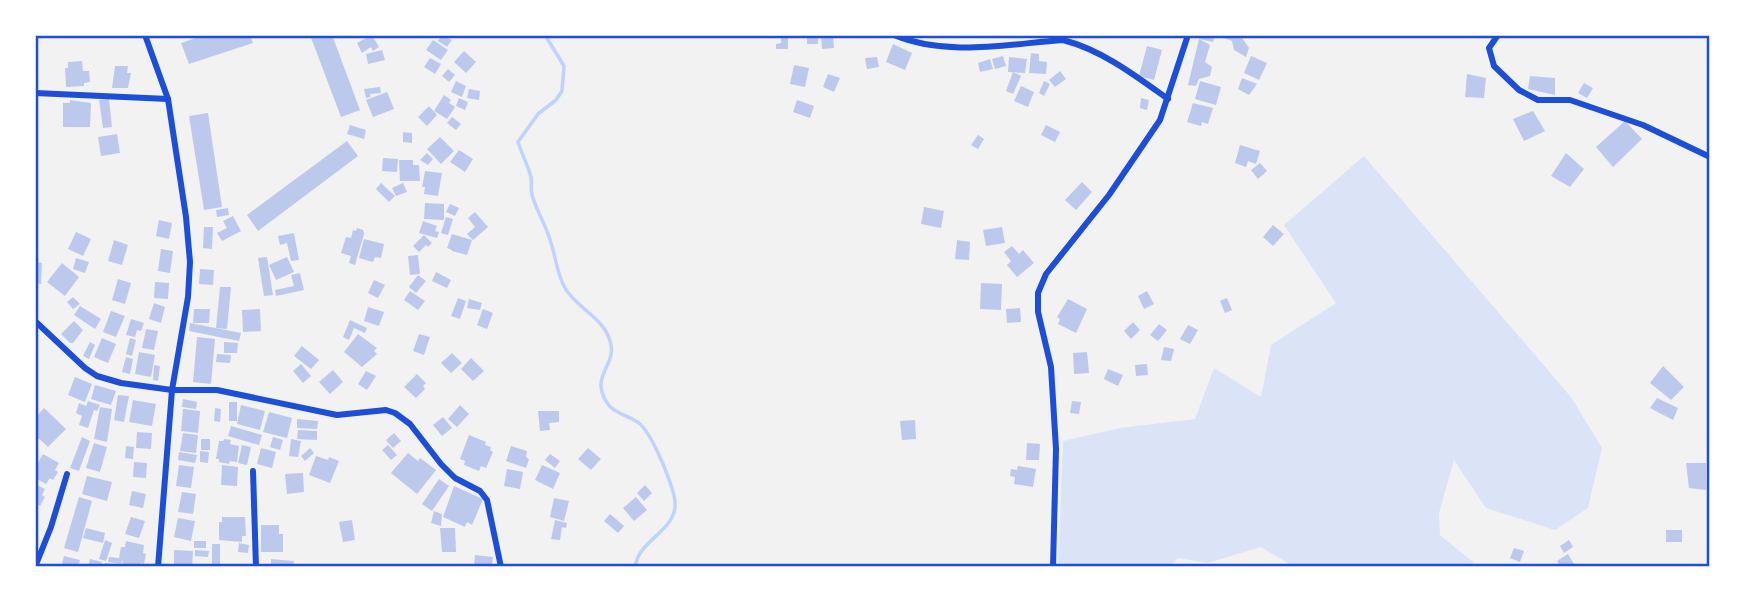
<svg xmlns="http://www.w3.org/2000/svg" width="1745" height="602" font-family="Mulish,sans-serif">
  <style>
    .green { fill: #dbe4f7 }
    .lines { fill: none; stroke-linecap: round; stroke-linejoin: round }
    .stream { stroke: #bfd3fe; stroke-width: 3.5 }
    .building { fill: #bdc9ec }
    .minor { stroke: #1d4ed8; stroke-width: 6 }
    .neatline { fill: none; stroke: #1d4ed8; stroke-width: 2.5 }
  </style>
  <rect width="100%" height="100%" fill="#f2f2f2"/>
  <polygon class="green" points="1364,156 1571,397 1602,448 1588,508 1555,530 1486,508 1454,460 1439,513 1440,535 1473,562 1472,567 1294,567 1261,547 1207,563 1178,558 1169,567 1058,567 1063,441 1120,428 1195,419 1214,368 1261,397 1271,345 1336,303 1284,225"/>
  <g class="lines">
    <path class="stream" d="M545,35L564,66L562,91L556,100L538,114L518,142C522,154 528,166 531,177C532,184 530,192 533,198C538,214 547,227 551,243C556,258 557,274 565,288C577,309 606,318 611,345C615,366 591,376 606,401C613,414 629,415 640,424C652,434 677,492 675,507C672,533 639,540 635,567"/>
  </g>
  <g class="building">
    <polygon points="205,35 250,35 253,43 189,64 181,43"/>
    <polygon points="310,35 332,35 360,110 341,117"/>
    <polygon points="372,35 379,47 373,51 371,47 362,53 357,43"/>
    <polygon points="442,35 452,40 447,47 438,41"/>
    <polygon points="781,35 788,35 788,49 776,49 776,44 781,43"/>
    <rect x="807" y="35" width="11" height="9"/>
    <polygon points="821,35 833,35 834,48 822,49"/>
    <polygon points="1200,35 1215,35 1213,42 1199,39"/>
    <polygon points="1216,35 1240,35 1249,48 1246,57 1234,50 1232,41"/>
    <polygon points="1199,39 1210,45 1205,62 1212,67 1210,76 1199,79 1196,86 1188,85"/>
    <polygon points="433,40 448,50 441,60 426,50"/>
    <polygon points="893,44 912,53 905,70 886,62"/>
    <polygon points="1147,46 1162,50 1154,80 1139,76"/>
    <polygon points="382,50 385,60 368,64 366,54"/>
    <polygon points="464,51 476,62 466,73 454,62"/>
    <polygon points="1031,53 1039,54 1039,61 1047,62 1046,74 1029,73"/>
    <polygon points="1003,56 1006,66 995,69 992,59"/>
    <polygon points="1251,56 1267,63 1259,80 1244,73"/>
    <polygon points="877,57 879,67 867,69 865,58"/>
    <polygon points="1009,57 1027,59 1025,73 1008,72"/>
    <polygon points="430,58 441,64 435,74 424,67"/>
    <polygon points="990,59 993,69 980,72 978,63"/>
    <polygon points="82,61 83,71 89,71 90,82 84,83 84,86 66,87 65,68 68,68 68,62"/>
    <polygon points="794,65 809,68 805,87 790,84"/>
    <polygon points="115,66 128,66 127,73 131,73 128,88 112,88"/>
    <polygon points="448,69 455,75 449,82 442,76"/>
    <polygon points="1060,71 1066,79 1055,87 1049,80"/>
    <polygon points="1013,72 1021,76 1013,94 1006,91"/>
    <polygon points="828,74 840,78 834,92 823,87"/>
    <polygon points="1467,74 1486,78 1484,98 1465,97"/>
    <polygon points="1530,76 1555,78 1555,95 1528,89"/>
    <polygon points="1242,78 1257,84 1249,95 1238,89"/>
    <polygon points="456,81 466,86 462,97 451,92"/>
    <polygon points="1044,81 1050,84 1044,96 1039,93"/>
    <polygon points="1200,81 1221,87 1216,105 1195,99"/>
    <polygon points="1584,83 1593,88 1587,98 1578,93"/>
    <polygon points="1021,86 1034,92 1028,107 1014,101"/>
    <polygon points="380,87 381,93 370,94 371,97 366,98 364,89"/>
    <polygon points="469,89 480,91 479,100 467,98"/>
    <polygon points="387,92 394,109 373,117 366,100"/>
    <polygon points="444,95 451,100 449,103 455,107 447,119 434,111"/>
    <polygon points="459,98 468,102 465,110 456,106"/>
    <polygon points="1141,98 1149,100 1147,110 1140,108"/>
    <polygon points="109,99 112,127 103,128 99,100"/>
    <polygon points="70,100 91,103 90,127 63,127 63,103 70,103"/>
    <polygon points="797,100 814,106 810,118 793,112"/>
    <polygon points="1193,103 1213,108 1208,124 1202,122 1201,126 1187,122"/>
    <polygon points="429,106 437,115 427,126 418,117"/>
    <polygon points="1533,111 1545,131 1524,141 1513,119"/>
    <polygon points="208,113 222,207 204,210 189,116"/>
    <polygon points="452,117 461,124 456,130 447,123"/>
    <polygon points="1625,121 1642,139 1613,167 1596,147"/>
    <polygon points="350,125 366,130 364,139 347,134"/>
    <polygon points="1046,125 1060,132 1055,142 1041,135"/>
    <polygon points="403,132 412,133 412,143 403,142"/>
    <polygon points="117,134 120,153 101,156 98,137"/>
    <polygon points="978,135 984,139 978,149 971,145"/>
    <polygon points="440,137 454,151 441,164 427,149"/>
    <polygon points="347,141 358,156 258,231 247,215"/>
    <polygon points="1240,145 1260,151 1256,164 1248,161 1246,167 1235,163"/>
    <polygon points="459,150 473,159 465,172 450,162"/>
    <polygon points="427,153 433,159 428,165 420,160"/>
    <polygon points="1566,153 1584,169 1570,187 1551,176"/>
    <polygon points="383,158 398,159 397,172 382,171"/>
    <polygon points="399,160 413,160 413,165 419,165 420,181 400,181"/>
    <polygon points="1260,163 1267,171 1258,179 1251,170"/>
    <polygon points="425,171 442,173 438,196 424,194 425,187 422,187"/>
    <polygon points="1082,182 1092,192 1076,210 1065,200"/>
    <polygon points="381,183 395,196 389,202 376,189"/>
    <polygon points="403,183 407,192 396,196 392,188"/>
    <polygon points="425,203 444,204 444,220 424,219"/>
    <polygon points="450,204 459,208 455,216 446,212"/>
    <polygon points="924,207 944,211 941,228 921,224"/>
    <polygon points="228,208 229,215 217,217 216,210"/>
    <polygon points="475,212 488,227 473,240 467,234 475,227 468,218"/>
    <polygon points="233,216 241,231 222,241 217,233 227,228 223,221"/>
    <polygon points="446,217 453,219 448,235 441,233"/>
    <polygon points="159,220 172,223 169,239 156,236"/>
    <polygon points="423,221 437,226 435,231 439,232 437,238 419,233"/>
    <polygon points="1273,225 1284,234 1273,246 1263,237"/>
    <polygon points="204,227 213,227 212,249 203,248"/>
    <polygon points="1002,227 1005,243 986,246 983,230"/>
    <polygon points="357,228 363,230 364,234 355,265 349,263 351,256 341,253 346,237 351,238 353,230 356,231"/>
    <polygon points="76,232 91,239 83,256 68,249"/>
    <polygon points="294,233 299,260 291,261 287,243 280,245 278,236"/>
    <polygon points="452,234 472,240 467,255 452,251 452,250 447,248"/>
    <polygon points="424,235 432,243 428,247 426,245 419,252 413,246"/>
    <polygon points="364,239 384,244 381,258 375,257 373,262 359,258"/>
    <polygon points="114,240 128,245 122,265 108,261"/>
    <polygon points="957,240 970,242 969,260 955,259"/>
    <polygon points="1012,246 1019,254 1023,250 1034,263 1017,277 1007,265 1011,261 1004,252"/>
    <polygon points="161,249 173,251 170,273 158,271"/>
    <polygon points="418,255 420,274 410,275 408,256"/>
    <polygon points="267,257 273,295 264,296 258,258"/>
    <polygon points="287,257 294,272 276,280 269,265"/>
    <polygon points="76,258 89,262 85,273 73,269"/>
    <polygon points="35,262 42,263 41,284 35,283"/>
    <polygon points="62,263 79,277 65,296 47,282"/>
    <polygon points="200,269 214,270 213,285 199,284"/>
    <polygon points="436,272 451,280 447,288 432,281"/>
    <polygon points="300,273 304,290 276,296 275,290 294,286 291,275"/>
    <polygon points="418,275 426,281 416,293 409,287"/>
    <polygon points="118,279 131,283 125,304 112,300"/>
    <polygon points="374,280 385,285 378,298 368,293"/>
    <polygon points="155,282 169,283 168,299 154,298"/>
    <polygon points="981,283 1002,284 1001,310 980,309"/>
    <polygon points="220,287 231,287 227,329 216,328"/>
    <polygon points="410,291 425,301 418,310 404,300"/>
    <polygon points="1147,291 1154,304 1144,309 1138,296"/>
    <polygon points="73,297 80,304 73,309 67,302"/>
    <polygon points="458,298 466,301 460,319 451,316"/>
    <polygon points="1227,298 1232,310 1225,313 1220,301"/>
    <polygon points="469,299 482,303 480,310 467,308"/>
    <polygon points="1068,299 1087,309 1076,333 1058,324 1060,319 1057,317"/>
    <polygon points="154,303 165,307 161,323 149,319"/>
    <polygon points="80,306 101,319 95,329 74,315"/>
    <polygon points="368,307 384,312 379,326 364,321"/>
    <polygon points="1020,308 1021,322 1007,323 1006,309"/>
    <polygon points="194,309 210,309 209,323 193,323"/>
    <polygon points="260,309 261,331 243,332 242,310"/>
    <polygon points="483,309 493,313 487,329 477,325"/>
    <polygon points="111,311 125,316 116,337 103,332"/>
    <polygon points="131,319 144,323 141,331 137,330 135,337 126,335"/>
    <polygon points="350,320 367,328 365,333 354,328 349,340 343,337"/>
    <polygon points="74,321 83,330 73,343 70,343 61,334"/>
    <polygon points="1133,322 1140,330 1131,339 1124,331"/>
    <polygon points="190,323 241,333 239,341 189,331"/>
    <polygon points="1159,324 1167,330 1158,341 1150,335"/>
    <polygon points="1188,325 1198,330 1190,344 1180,339"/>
    <polygon points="146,329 158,331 154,350 142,348"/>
    <polygon points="358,334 377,348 374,351 377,354 362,367 344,352"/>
    <polygon points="419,334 430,337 424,355 413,351"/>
    <polygon points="197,337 215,339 211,384 193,382"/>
    <polygon points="102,338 116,344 108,363 94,357"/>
    <polygon points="130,338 136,340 132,356 126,354"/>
    <polygon points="90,342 95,345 89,359 83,356"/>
    <polygon points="224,342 238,343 237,353 224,353"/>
    <polygon points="302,346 319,360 311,369 294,356"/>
    <polygon points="1164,347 1174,349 1171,361 1161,360"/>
    <polygon points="139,352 155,355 151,377 135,374"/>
    <polygon points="1087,352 1089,373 1074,374 1073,353"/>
    <polygon points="452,353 462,363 451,373 441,363"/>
    <polygon points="217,354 231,355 230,363 216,362"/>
    <polygon points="126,357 133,359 130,374 122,372"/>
    <polygon points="471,358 484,371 473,381 461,369"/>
    <polygon points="301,364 311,376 303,383 293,371"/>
    <polygon points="1147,364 1148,375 1136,376 1135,365"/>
    <polygon points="154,365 160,366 158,381 153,380"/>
    <polygon points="1663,366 1684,387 1671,400 1650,383"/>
    <polygon points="1108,369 1123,375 1118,386 1104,379"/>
    <polygon points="333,370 343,382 330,394 319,382"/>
    <polygon points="366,371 376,376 367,390 358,384"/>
    <polygon points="417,374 426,383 423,386 425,389 416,398 404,387"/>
    <polygon points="75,377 92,384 85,402 68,395"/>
    <polygon points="95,385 116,391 111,405 91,399"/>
    <polygon points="118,395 129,396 124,422 114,420"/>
    <polygon points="1657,398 1678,408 1673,420 1650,408"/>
    <polygon points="183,399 197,402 196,409 182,407"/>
    <polygon points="133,400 156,404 152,426 129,422"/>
    <polygon points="88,401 100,405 97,411 94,410 88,428 79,425 82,416 76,413 79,403 86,406"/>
    <polygon points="1072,401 1081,402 1079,414 1070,413"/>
    <rect x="229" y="402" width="8" height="19"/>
    <polygon points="241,405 265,411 260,430 237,424"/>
    <polygon points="460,405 469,414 457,427 448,419"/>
    <polygon points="100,407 112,409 107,442 94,439"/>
    <polygon points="44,408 66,429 48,447 35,435 35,418"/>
    <polygon points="215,408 221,409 220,422 214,421"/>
    <polygon points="183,409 200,411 198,433 181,431"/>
    <polygon points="538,411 559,411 559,422 549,423 550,430 540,431"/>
    <polygon points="269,412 292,418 287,438 263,432"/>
    <polygon points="443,417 452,428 442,436 433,425"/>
    <polygon points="297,419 318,421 317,429 297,428"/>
    <polygon points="915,420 916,439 902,440 900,421"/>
    <polygon points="231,426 262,435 259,445 228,436"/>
    <polygon points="298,430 317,431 317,440 297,439"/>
    <polygon points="137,432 152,433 151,449 136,448"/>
    <polygon points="183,433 198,435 196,453 180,451"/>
    <polygon points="394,433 401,441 393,448 386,440"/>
    <polygon points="469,435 486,442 485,445 491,447 490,450 493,452 486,468 481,466 479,471 464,465 465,461 460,459"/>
    <polygon points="82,437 90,441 79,471 70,468"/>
    <polygon points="273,437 283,440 280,450 270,447"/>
    <rect x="201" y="439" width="9" height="11"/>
    <polygon points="224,439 231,440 230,444 239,446 237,462 230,461 229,464 219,462 219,459 216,459 219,441 223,441"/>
    <polygon points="291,439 301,441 298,457 289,456"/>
    <polygon points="94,443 107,447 100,472 86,468"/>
    <polygon points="1027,443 1040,444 1039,460 1026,460"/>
    <polygon points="242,445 251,447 247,465 238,463"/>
    <polygon points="388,445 397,455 391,460 382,450"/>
    <polygon points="126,446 134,447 133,459 125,458"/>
    <polygon points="511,446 527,451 526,457 529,459 526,468 506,461"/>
    <polygon points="261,448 276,452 272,468 257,464"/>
    <polygon points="310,448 314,453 305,461 301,456"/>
    <polygon points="588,448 601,459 591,470 578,459"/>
    <polygon points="200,451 209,452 208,463 200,462"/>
    <polygon points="179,452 197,455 195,463 178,460"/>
    <polygon points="408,453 418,461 420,458 436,470 417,494 391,473"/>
    <polygon points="43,454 59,463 55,470 58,472 53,480 50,478 46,484 35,478 35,468"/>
    <polygon points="550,454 560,461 555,468 545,460"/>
    <polygon points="316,456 328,460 329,457 339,461 330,483 309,475"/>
    <polygon points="134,462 147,463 146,478 133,477"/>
    <polygon points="1686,463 1706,463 1706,490 1689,488"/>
    <polygon points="179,465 194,467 191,488 176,486"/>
    <polygon points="222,465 238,467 237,486 221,485"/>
    <polygon points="542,465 560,473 553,489 535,480"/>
    <polygon points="1018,466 1036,469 1033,487 1014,484 1015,477 1010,476 1011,469 1017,470"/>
    <polygon points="507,469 523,472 520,489 504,486"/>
    <polygon points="303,473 304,492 287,494 285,474"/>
    <polygon points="87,476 112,482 107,501 82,494"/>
    <polygon points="439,479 449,486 432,511 422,504"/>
    <polygon points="35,484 45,489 42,495 45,497 40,506 35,503"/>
    <polygon points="645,485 652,493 644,501 637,493"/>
    <polygon points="454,486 483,499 472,525 467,522 465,527 443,517"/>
    <polygon points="132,491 146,494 143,508 129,505"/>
    <polygon points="182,492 196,494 193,514 178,512"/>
    <polygon points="79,497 92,501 78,552 64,548"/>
    <polygon points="636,497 647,510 634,521 623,508"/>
    <polygon points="554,498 569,501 564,521 550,517"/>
    <polygon points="434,511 442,514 441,526 431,523"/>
    <polygon points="610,514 624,526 618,533 604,521"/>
    <polygon points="131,517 145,521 139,538 125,534"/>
    <polygon points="222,517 245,517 246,536 242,536 242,542 219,540 219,522 222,522"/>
    <polygon points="178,518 195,521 191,541 174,537"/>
    <polygon points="352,520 355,540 343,542 339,522"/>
    <polygon points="555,520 567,523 566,528 562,527 560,540 551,539"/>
    <polygon points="261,525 279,525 279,534 283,534 283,552 261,552"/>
    <polygon points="86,528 105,533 103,543 83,538"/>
    <polygon points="440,528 455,528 456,552 442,552"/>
    <rect x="1666" y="530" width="16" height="12"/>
    <polygon points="105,540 112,543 106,561 99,559"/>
    <polygon points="1569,540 1573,547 1564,553 1560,546"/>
    <polygon points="126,541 144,545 143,553 146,554 144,564 141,563 140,567 104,567 105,563 122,565 123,558 121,564 108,562 109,557 119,558 121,547 125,547"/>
    <rect x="194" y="541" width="12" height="7"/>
    <polygon points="239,543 249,545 248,553 238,552"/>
    <rect x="212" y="544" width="8" height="23"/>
    <polygon points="1514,548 1524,551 1520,562 1510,558"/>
    <polygon points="174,550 193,551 192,567 174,567"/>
    <polygon points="195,550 209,551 208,557 195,556"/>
    <polygon points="1568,554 1574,564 1571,567 1561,567 1557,561"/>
    <polygon points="475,555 493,557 492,564 500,567 474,567"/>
    <polygon points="64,556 80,560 78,567 61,567"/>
    <polygon points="90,559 102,562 101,567 88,567"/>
    <polygon points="271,559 294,561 293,567 271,567"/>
  </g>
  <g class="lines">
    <g class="minor">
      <polyline points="145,35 168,99 186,217 190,262 188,297 172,390 158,567"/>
      <path d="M894,35C947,57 1007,44 1063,40C1102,50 1136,76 1168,99"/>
      <polyline points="1498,35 1489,48 1494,66 1519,90 1538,100 1570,100 1643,125 1710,157"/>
      <polyline points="35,93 168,99"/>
      <polyline points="35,321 85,368 97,376 121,383 172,390 217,390 337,415 386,410 395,413 410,424 441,464 455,478 480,491 487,500 501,567"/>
      <polyline points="253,471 256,567"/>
      <polyline points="35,567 51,527 67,474"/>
      <polyline points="1053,567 1056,449 1051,367 1038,312 1038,293 1046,274 1109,195 1160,120 1188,35"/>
    </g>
  </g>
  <rect width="1745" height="602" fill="none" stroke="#ffffff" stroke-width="74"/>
  <rect x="37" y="37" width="1671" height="528" class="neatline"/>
</svg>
